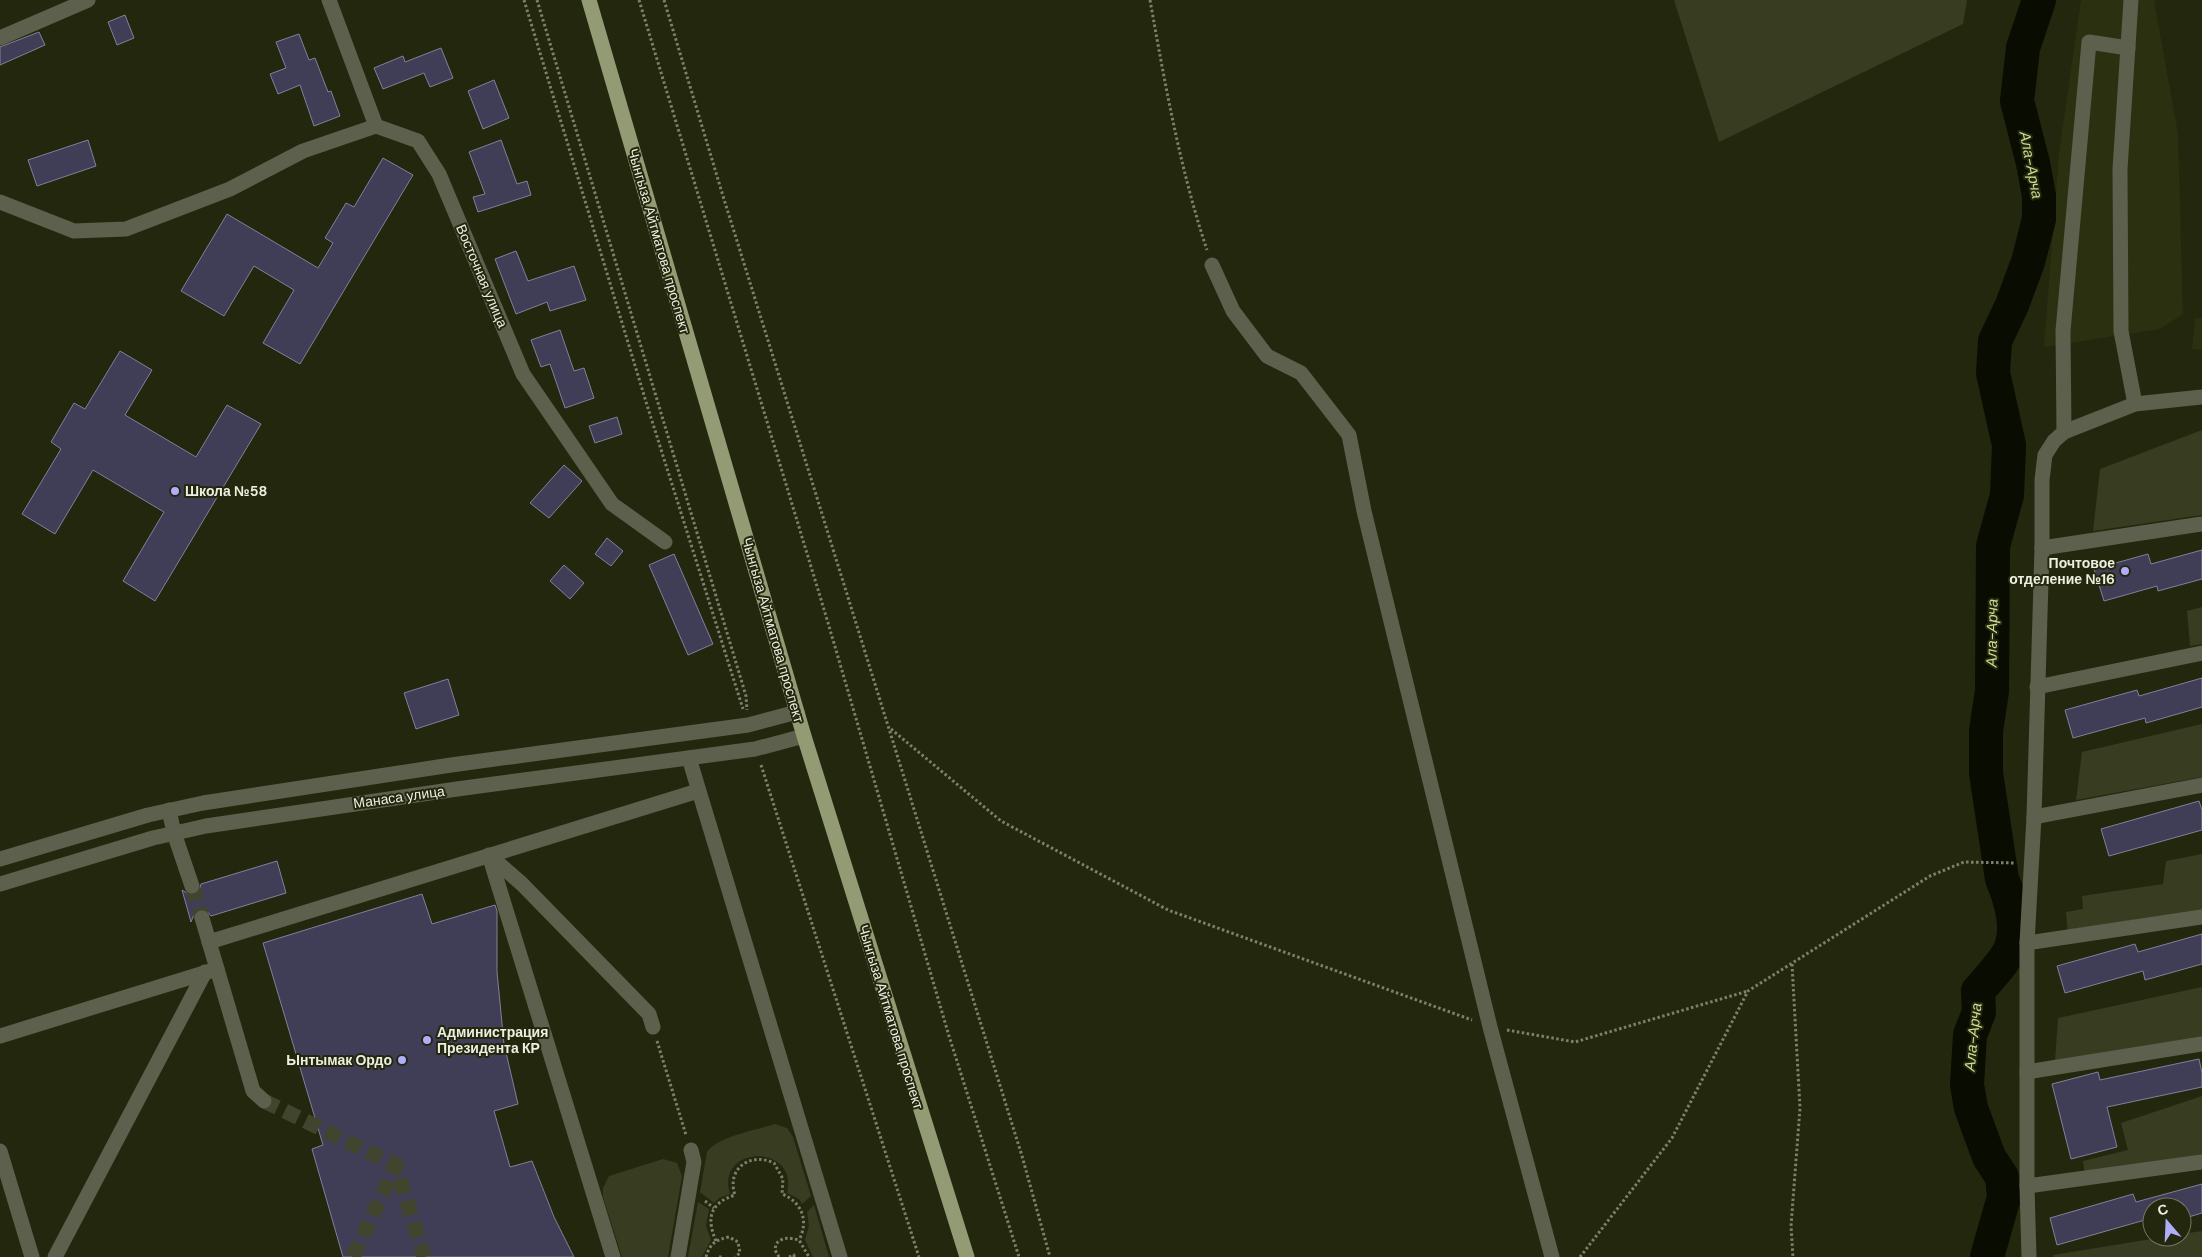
<svg xmlns="http://www.w3.org/2000/svg" width="2202" height="1257" font-family="'DM Sans',sans-serif">
  <style>
    .built { fill: #2b3010 }
    .green { fill: #383d21 }
    .lines { fill: none; stroke-linecap: round; stroke-linejoin: round }
    .river { stroke: #090c00; stroke-width: 34 }
    .building { fill: #3f3e56; stroke: #80809b }
    .minor-tunnel { stroke: #41452e; stroke-width: 15; stroke-dasharray: 15 8; stroke-linecap: butt }
    .path { stroke: #7d806c; stroke-width: 3; stroke-dasharray: 2.5 2.5; stroke-linecap: butt }
    .minor { stroke: #5c604d; stroke-width: 15 }
    .major { stroke: #939b74; stroke-width: 15 }
    .poi-dot { fill: #b0adfa; stroke: #23270e; stroke-width: 2 }
    .labels { text-anchor: middle; stroke-width: 4; stroke-linejoin: round; paint-order: stroke }
    .street-label { font-size: 14px; fill: #ecefe0; stroke: #23270e }
    .poi-label { font-size: 14px; font-weight: bold; fill: #ecefe0; stroke: #23270e; text-anchor: start }
    .water-label { font-size: 15px; font-style: italic; fill: #cddb92; stroke: #23270e }
  </style>
  <rect width="100%" height="100%" fill="#23270e"/>
  <g class="built">
    <polygon points="2081,0 2154,0 2178,134 2183,314 2160,329 2044,347 2059,153"/>
    <polygon points="2195,318 2202,318 2202,350 2192,349"/>
  </g>
  <g class="green">
    <polygon points="1674,0 1967,0 1963,24 1719,142"/>
    <polygon points="2202,430 2202,515 2093,531 2100,469"/>
    <polygon points="2202,607 2202,644 2190,646 2187,611"/>
    <polygon points="2202,724 2202,777 2076,800 2082,752"/>
    <polygon points="2202,854 2202,912 2068,935 2066,912 2083,909 2082,896 2163,884 2166,861"/>
    <polygon points="2202,987 2202,1038 2055,1062 2058,1018"/>
    <polygon points="2202,1096 2202,1157 2085,1177 2083,1161 2128,1150 2121,1123"/>
    <path d="M775,1124L787,1128L793,1137L811,1196L802,1204L799,1199L787,1193C799,1143 715,1145 730,1194L719,1198L714,1203L700,1192L707,1152C718,1136 757,1130 775,1124Z"/>
    <polygon points="663,1159 677,1163 682,1176 668,1257 622,1257 603,1197 603,1188 609,1176"/>
    <polygon points="698,1202 709,1209 706,1226 711,1240 702,1257 688,1257"/>
    <polygon points="814,1205 829,1257 813,1257 805,1240 809,1226 807,1212"/>
    <polygon points="2202,1231 2202,1257 2053,1257 2053,1255 2164,1237 2182,1237 2182,1234"/>
  </g>
  <g class="lines">
    <path class="river" d="M1987,1257L2004,1197L2002,1177L1989,1157L1971,1108L1967,1085L1970,1035L1979,1012L1978,991C1988,979 2009,958 2012,944C2018,923 2010,898 2002,879L1986,773V731L1992,691L1993,546L2007,495L2009,445L1993,373L1995,341L2012,305L2028,262L2039,219V196L2033,163L2017,101L2023,48L2039,0"/>
  </g>
  <g class="building">
    <polygon points="125,15 134,38 117,45 108,22"/>
    <polygon points="39,32 45,45 0,65 0,47"/>
    <polygon points="299,34 309,60 315,58 328,92 331,91 340,116 314,126 300,85 278,94 270,74 286,68 276,42"/>
    <polygon points="441,48 453,78 430,87 424,73 383,89 374,68 403,56 405,62"/>
    <polygon points="494,80 509,118 483,129 468,91"/>
    <polygon points="88,140 96,166 37,186 28,160"/>
    <polygon points="501,140 517,184 527,181 531,195 478,212 473,197 485,194 469,152"/>
    <polygon points="383,158 413,175 300,364 263,343 294,290 254,266 224,316 181,291 227,214 318,268 333,243 325,238 346,203 354,207"/>
    <polygon points="516,251 528,281 574,266 586,300 550,311 547,302 516,314 495,259"/>
    <polygon points="560,330 574,371 584,368 594,398 565,408 550,364 541,367 531,340"/>
    <polygon points="120,351 152,370 125,415 196,457 227,405 261,424 155,601 123,581 164,512 93,470 55,534 22,514 61,449 51,442 74,403 85,409"/>
    <polygon points="617,417 622,434 595,443 589,426"/>
    <polygon points="564,465 582,481 549,518 530,503"/>
    <polygon points="607,538 623,551 611,566 595,554"/>
    <polygon points="2202,550 2202,579 2158,591 2157,586 2104,601 2094,569 2148,554 2151,564"/>
    <polygon points="674,554 713,644 688,655 649,565"/>
    <polygon points="564,565 584,583 570,599 550,581"/>
    <polygon points="2202,678 2202,707 2146,723 2145,718 2073,738 2065,710 2137,690 2139,696"/>
    <polygon points="448,679 459,715 416,729 404,693"/>
    <polygon points="2199,801 2202,810 2202,830 2109,856 2101,829"/>
    <polygon points="277,861 286,893 211,916 205,909 199,909 195,912 191,922 182,890 190,895 195,895 199,892 201,884"/>
    <polygon points="422,894 432,924 495,905 497,911 497,972 504,1044 518,1104 494,1111 510,1167 532,1161 554,1217 574,1257 343,1257 312,1149 323,1145 263,943"/>
    <polygon points="2202,934 2202,964 2145,980 2143,971 2065,993 2057,966 2135,944 2138,952"/>
    <polygon points="2199,1059 2202,1073 2202,1087 2107,1107 2117,1147 2071,1159 2052,1084 2098,1072 2100,1080"/>
    <polygon points="2202,1184 2202,1213 2182,1219 2182,1207 2152,1207 2152,1218 2057,1245 2050,1218 2133,1194 2136,1202"/>
  </g>
  <g class="lines">
    <g class="minor-tunnel">
      <polyline points="192,886 202,918"/>
      <polyline points="264,1101 396,1165 424,1257"/>
      <polyline points="353,1257 396,1165"/>
    </g>
    <g class="path">
      <polyline points="524,0 647,405 743,709"/>
      <polyline points="537,0 746,696 747,710"/>
      <polyline points="639,0 826,616 949,1036 1019,1257"/>
      <polyline points="664,0 723,196 1022,1156 1050,1257"/>
      <path d="M1150,0C1165,84 1180,169 1207,250"/>
      <polyline points="891,729 1001,821 1168,910 1472,1020"/>
      <polyline points="761,765 919,1257"/>
      <polyline points="1792,964 1800,1108 1791,1226 1793,1257"/>
      <polyline points="1507,1030 1575,1042 1748,991"/>
      <polyline points="657,1041 686,1135"/>
      <polyline points="705,1201 714,1208"/>
      <path d="M716,1241C706,1218 710,1203 735,1195C726,1168 751,1152 774,1163L783,1179L782,1194C802,1202 809,1221 799,1240"/>
      <path d="M706,1257C710,1243 716,1240 729,1237L738,1242L740,1253L735,1257"/>
      <polyline points="719,1257 724,1257"/>
      <path d="M779,1257L775,1250L776,1244C783,1236 790,1238 799,1240L809,1257"/>
      <polyline points="789,1257 794,1255 794,1257"/>
      <polyline points="1580,1257 1672,1138 1748,991 1930,876 1964,862 2016,863"/>
    </g>
    <g class="minor">
      <polyline points="329,0 376,126 418,141 439,174 523,374 612,504 665,542"/>
      <polyline points="2131,0 2120,169 2121,331 2135,404"/>
      <polyline points="0,38 88,0"/>
      <polyline points="0,202 74,231 126,229 230,189 303,151 376,126"/>
      <polyline points="1212,265 1233,311 1267,356 1301,373 1349,435 1364,511 1490,1027 1552,1257"/>
      <polyline points="2064,432 2063,331 2089,42 2128,48"/>
      <polyline points="2042,548 2202,524"/>
      <polyline points="2037,687 2202,653"/>
      <polyline points="689,758 840,1257"/>
      <polyline points="169,810 174,833 192,886"/>
      <polyline points="2034,817 2202,785"/>
      <polyline points="489,855 613,1257"/>
      <polyline points="490,856 522,884 649,1014 653,1027"/>
      <polyline points="0,859 148,815 203,803 451,765 748,725 797,712"/>
      <polyline points="0,884 153,838 206,826 457,789 755,749 804,736"/>
      <polyline points="202,918 253,1091 264,1101"/>
      <polyline points="209,942 698,791"/>
      <polyline points="2027,943 2202,917"/>
      <polyline points="0,1036 217,969"/>
      <polyline points="2027,1072 2202,1044"/>
      <polyline points="0,1151 32,1257"/>
      <polyline points="2027,1186 2202,1162"/>
      <polyline points="55,1257 205,972"/>
      <polyline points="678,1257 694,1162 691,1150"/>
      <polyline points="2029,1257 2027,1186 2027,943 2034,817 2042,548 2042,480 2045,455 2054,441 2064,432 2135,404 2202,397"/>
    </g>
    <polyline class="major" points="589,0 804,736 967,1257"/>
  </g>
  <g class="poi-dot">
    <circle cx="175" cy="491" r="5"/>
    <circle cx="2125" cy="571" r="5"/>
    <circle cx="427" cy="1040" r="5"/>
    <circle cx="402" cy="1060" r="5"/>
  </g>
  <g class="labels">
    <g class="street-label">
      <text transform="translate(659 241) rotate(74)" y="5">Чынгыза Айтматова проспект</text>
      <text transform="translate(482 276) rotate(67)" y="5">Восточная улица</text>
      <text transform="translate(773 630) rotate(74)" y="5">Чынгыза Айтматова проспект</text>
      <text transform="translate(399 797) rotate(-8)" y="5">Манаса улица</text>
      <text transform="translate(891 1017) rotate(73)" y="5">Чынгыза Айтматова проспект</text>
    </g>
    <g class="poi-label">
      <text x="185" y="496">Школа №58</text>
      <text x="2115" y="568" text-anchor="end">Почтовое<tspan x="2115" dy="16">отделение №16</tspan></text>
      <text x="437" y="1037">Администрация<tspan x="437" dy="16">Президента КР</tspan></text>
      <text x="392" y="1065" text-anchor="end">Ынтымак Ордо</text>
    </g>
    <g class="water-label">
      <text transform="translate(2031 165) rotate(79)" y="5">Ала-Арча</text>
      <text transform="translate(1992 633) rotate(-89)" y="5">Ала-Арча</text>
      <text transform="translate(1973 1037) rotate(-84)" y="5">Ала-Арча</text>
    </g>
  </g>
  <g transform="translate(2167 1222) rotate(341)"><circle r="24" fill="#23270e" stroke="#737762"/>
  <path d="M0-4L9 19L0 12L-9 19Z" fill="#b0adfa"/>
  <text y="-8" font-size="14" font-weight="bold" text-anchor="middle" fill="#ecefe0">С</text>
  </g>
</svg>
